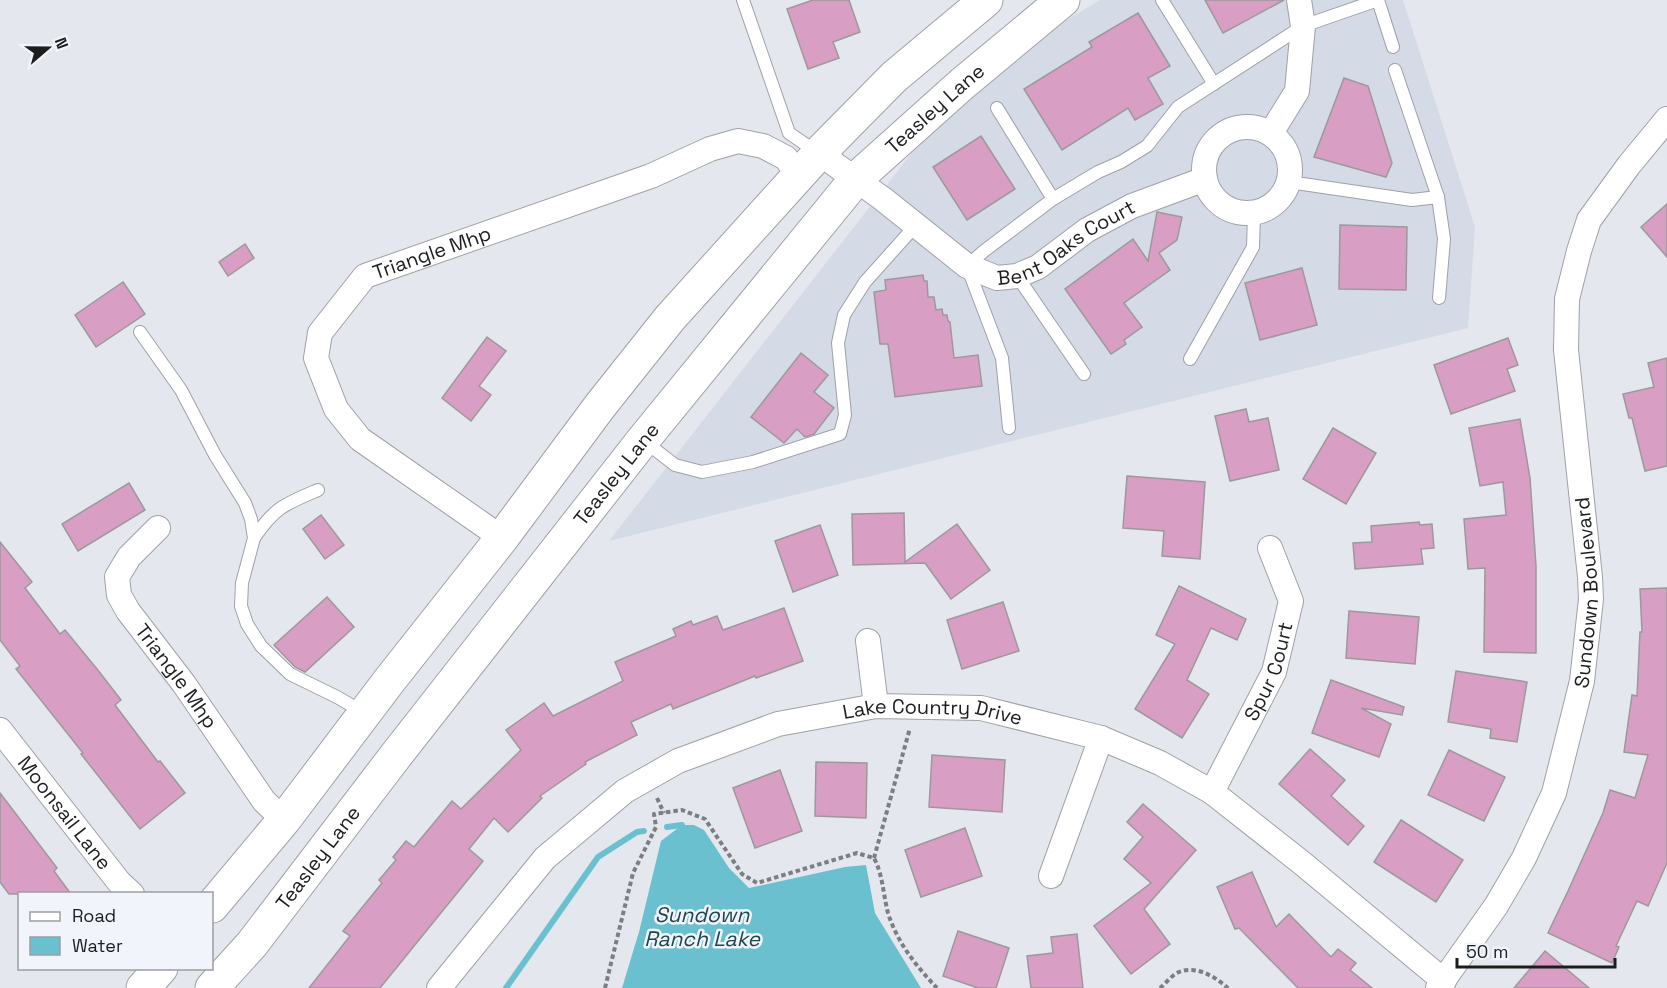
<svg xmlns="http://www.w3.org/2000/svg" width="1667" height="988" font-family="'Space Grotesk',sans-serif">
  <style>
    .built { fill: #d4dae6 }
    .water { fill: #6bc0d0 }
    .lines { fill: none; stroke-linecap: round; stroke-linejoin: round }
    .stream { stroke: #6bc0d0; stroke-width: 6 }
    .building { fill: #d99ec4; stroke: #9e989c; stroke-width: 1.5 }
    .service-casing { stroke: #9fa1a7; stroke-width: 14 }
    .minor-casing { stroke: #9fa1a7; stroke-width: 26 }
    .secondary-casing { stroke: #9fa1a7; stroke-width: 35 }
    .path { stroke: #7c7e82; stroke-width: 4; stroke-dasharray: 4.5 3; stroke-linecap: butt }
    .service { stroke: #fff; stroke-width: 12 }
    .minor { stroke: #fff; stroke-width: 24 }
    .secondary { stroke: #fff; stroke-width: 33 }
    .labels { text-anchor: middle; stroke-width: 5; stroke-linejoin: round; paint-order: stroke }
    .street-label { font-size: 20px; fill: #1c1d1f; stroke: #f1f4fa }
    .water-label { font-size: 21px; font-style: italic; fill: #1d454c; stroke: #f1f4fa }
  </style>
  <rect width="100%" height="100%" fill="#e4e7ed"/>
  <polygon class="built" points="1100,0 1403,0 1475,227 1468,328 609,541 918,145 1047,32"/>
  <polygon class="water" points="682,825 694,825 704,830 729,868 749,888 845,867 866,865 875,913 921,988 622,988 639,932 661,841"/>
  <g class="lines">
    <g class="stream">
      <polyline points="667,827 682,825"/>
      <polyline points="506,988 598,857 637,832 644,831"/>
    </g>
  </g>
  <g class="building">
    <polygon points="813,0 849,0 860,32 833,42 839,58 808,69 787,9"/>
    <polygon points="1205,0 1284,0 1223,33"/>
    <polygon points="1138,13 1170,66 1148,78 1163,104 1135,120 1128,108 1062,150 1024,89 1092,47 1089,42"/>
    <polygon points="1344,78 1368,86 1392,163 1386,177 1314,157"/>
    <polygon points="981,136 1015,189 967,220 933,167"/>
    <polygon points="1667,204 1667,257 1641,227"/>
    <polygon points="1157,212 1182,217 1177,240 1159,253 1170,270 1124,303 1142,327 1124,340 1126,344 1111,354 1065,289 1133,239 1148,261"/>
    <polygon points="1340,225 1407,227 1406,290 1339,289"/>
    <polygon points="245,244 254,258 228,276 219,262"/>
    <polygon points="1302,268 1317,325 1260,340 1245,283"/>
    <polygon points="923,275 924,281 927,281 928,297 934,297 936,310 942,309 943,315 947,315 948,321 950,322 954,358 978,355 982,386 895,397 888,344 880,344 874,292 886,290 885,280"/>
    <polygon points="123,282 145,314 96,347 75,315"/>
    <polygon points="487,337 506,351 479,386 491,395 471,421 442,398"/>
    <polygon points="1508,338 1518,365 1507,369 1515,391 1451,414 1434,365"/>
    <polygon points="801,353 828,375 814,392 834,408 814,434 805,437 797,429 784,443 751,417"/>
    <polygon points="1667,358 1667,466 1645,471 1632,418 1629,418 1623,394 1654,387 1648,363"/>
    <polygon points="1246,409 1249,422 1268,418 1279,470 1230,481 1215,416"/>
    <polygon points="1520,419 1530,478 1536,566 1536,653 1484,652 1485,568 1468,569 1464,519 1506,515 1503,482 1480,486 1469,428"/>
    <polygon points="1333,428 1376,453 1346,504 1303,479"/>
    <polygon points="1127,476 1205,482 1200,559 1162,556 1164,531 1123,528"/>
    <polygon points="129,483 145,510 78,551 62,524"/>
    <polygon points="904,513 905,562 957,524 990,570 951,599 925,563 853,565 852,514"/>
    <polygon points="321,515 344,545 325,559 303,529"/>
    <polygon points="1419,522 1420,525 1432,524 1434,548 1421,549 1423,564 1355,569 1353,543 1372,542 1371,526"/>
    <polygon points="820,525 838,575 793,592 775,541"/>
    <polygon points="0,542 32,582 25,588 60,634 65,630 97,669 121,700 115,705 158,762 160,761 185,793 140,829 81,754 83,753 16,669 20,666 0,640"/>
    <polygon points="1179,586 1246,619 1237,640 1211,628 1187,680 1209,694 1182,738 1135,709 1175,644 1156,635"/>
    <polygon points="1667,588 1667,863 1648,906 1637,901 1616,946 1619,947 1612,963 1548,933 1568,891 1603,813 1610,790 1635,798 1648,755 1624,752 1632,695 1637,696 1640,632 1642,632 1640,589"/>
    <polygon points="327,597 354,627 305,672 295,667 274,645"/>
    <polygon points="1003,602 1019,651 962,669 947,620"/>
    <polygon points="784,608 803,661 756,678 755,676 673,709 671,704 631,722 637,735 585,762 586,764 540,796 542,798 508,832 494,818 469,849 483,861 380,988 309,988 350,936 343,931 382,883 379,880 396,860 393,857 406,841 414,847 452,801 461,809 521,750 506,730 544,703 553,716 623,681 615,662 676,636 673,629 691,621 693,625 717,616 723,630"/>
    <polygon points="1349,611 1419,617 1415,664 1346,658"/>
    <polygon points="1456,671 1527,682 1517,742 1490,738 1491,729 1448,722"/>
    <polygon points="1331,680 1404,707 1402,715 1361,708 1391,724 1379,757 1312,733"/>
    <polygon points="1310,749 1345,780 1331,796 1364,826 1348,845 1279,784"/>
    <polygon points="1449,750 1505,777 1484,821 1428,795"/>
    <polygon points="932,755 1005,760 1002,812 929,807"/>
    <polygon points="816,762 867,763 866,818 815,816"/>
    <polygon points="780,770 802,831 755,848 733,788"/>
    <polygon points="0,793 57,868 54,871 71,894 9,894 0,882"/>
    <polygon points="1143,804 1196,850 1144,909 1170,944 1131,974 1094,926 1151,883 1124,859 1143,837 1127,822"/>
    <polygon points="1401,820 1463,860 1436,902 1374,862"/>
    <polygon points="965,828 982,876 921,897 905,850"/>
    <polygon points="1252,872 1276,927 1289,914 1331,957 1338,949 1356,963 1350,970 1372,988 1298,988 1239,928 1235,929 1217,887"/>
    <polygon points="958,931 1009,948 996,988 978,988 943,976"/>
    <polygon points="1077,934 1083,988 1031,988 1027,956 1053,953 1051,937"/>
    <polygon points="1545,951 1589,988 1514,988"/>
  </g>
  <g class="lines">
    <g class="service-casing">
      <g id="service">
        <polyline points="743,0 789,133 818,153"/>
        <polyline points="1162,0 1214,84"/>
        <polyline points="1378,0 1393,47"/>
        <polyline points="1395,70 1438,197 1444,239 1439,298"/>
        <polyline points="997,108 1053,199"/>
        <polyline points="1289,182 1412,200 1438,197"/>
        <polyline points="1017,276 1084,374"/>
        <polyline points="140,332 181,390 215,455 245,503 251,519 254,538 242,583 241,606 247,624 261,646 290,674 337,697 356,708 362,715"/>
        <polyline points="1190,359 1253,247 1254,213"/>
        <polyline points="1009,428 1002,358 967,266 984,251 1053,199 1098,172 1121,162 1147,146 1178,107 1303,26 1378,0"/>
        <polyline points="644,441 675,465 702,472 753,462 840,434 845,415 838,343 844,315 865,282 916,225"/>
        <path d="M254,538C275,507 285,504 318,490"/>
      </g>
    </g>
    <g class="minor-casing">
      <g id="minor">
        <circle cx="1247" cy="170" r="43"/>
        <polyline points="1271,133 1297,91 1303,26 1299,0"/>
        <path id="s1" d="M819,153L883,199L967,266L997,278L1017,276L1038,267L1087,230L1132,206L1205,179"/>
        <path id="s2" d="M158,528L129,557L117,577L119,595L128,611L184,684L264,801L284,820"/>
        <path id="s3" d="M502,538L360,439L336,409L316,358L320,333L365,276L651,176L710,149L738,141L763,146L786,158L798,175"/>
        <polyline points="868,641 876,706"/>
        <path id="s4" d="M0,730L119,882L132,894"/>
        <path id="s5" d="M1212,792L1274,672L1291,601L1270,548"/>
        <polyline points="1051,876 1101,738"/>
        <path id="s6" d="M439,988L545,858L625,791L678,761L778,724L876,706L981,708L1101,738L1160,763L1212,792L1302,863L1444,981"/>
        <path id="s7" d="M1438,988L1496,906L1524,858L1554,793L1582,681L1591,599L1590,577L1566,350L1567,299L1579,251L1589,220L1629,165L1667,119"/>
      </g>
    </g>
    <g class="secondary-casing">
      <g id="secondary">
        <polyline points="212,906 284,820 389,681 502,538 600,406 670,318 819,153 894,77 986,0"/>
        <polyline points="143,988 161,968"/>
        <path id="s8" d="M212,988L252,944L397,754L643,440L856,179L962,84L1063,0"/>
      </g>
    </g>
    <g class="path">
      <polyline points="657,798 664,813"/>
      <polyline points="874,858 910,728"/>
      <path d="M605,988L633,873L656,827L654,814L682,810L705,819L742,874L757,883L857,853L874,858C883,875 883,894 888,913C897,942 916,966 937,988"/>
      <path d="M1160,988C1166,983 1172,975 1179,972C1197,965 1215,977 1228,988"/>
    </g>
    <use href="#service" class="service"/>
    <use href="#minor" class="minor"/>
    <use href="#secondary" class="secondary"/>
  </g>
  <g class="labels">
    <g class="street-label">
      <text dy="7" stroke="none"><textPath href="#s8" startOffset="1140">Teasley Lane</textPath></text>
      <text dy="7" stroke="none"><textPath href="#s1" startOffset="297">Bent Oaks Court</textPath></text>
      <text dy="7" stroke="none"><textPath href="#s3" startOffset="435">Triangle Mhp</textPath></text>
      <text dy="7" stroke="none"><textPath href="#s8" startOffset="654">Teasley Lane</textPath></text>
      <text dy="7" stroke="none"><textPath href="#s7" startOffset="432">Sundown Boulevard</textPath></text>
      <text dy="7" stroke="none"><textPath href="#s5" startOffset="134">Spur Court</textPath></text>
      <text dy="7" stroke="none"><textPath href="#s2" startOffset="182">Triangle Mhp</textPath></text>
      <text dy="7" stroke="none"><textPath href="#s6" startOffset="596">Lake Country Drive</textPath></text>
      <text dy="7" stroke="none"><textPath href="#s4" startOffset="105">Moonsail Lane</textPath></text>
      <text dy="7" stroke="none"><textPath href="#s8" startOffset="168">Teasley Lane</textPath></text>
    </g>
    <g class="water-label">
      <text x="702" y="922">Sundown<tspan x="702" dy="24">Ranch Lake</tspan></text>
    </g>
  </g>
  <rect x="18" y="892" width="195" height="78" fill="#f1f4fa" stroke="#9c9ea2" stroke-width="1.5"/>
  <rect x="30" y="912" width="30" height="9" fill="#ffffff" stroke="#9c9ea2" stroke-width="1.5"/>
  <text x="72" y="922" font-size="18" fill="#1c1d1f">Road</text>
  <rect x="30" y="937" width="30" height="18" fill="#6bc0d0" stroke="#9c9ea2" stroke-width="1.5"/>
  <text x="72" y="952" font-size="18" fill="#1c1d1f">Water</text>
  <g transform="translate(48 48) rotate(70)" stroke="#f1f4fa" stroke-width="4.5" paint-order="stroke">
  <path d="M0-4.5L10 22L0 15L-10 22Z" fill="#1c1d1f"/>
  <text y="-9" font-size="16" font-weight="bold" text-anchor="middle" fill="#1c1d1f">N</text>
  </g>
  <path d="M1457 958v9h158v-9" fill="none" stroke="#1c1d1f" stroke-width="3"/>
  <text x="1466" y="958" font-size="18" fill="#1c1d1f" stroke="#f1f4fa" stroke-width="4.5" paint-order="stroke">50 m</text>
</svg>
